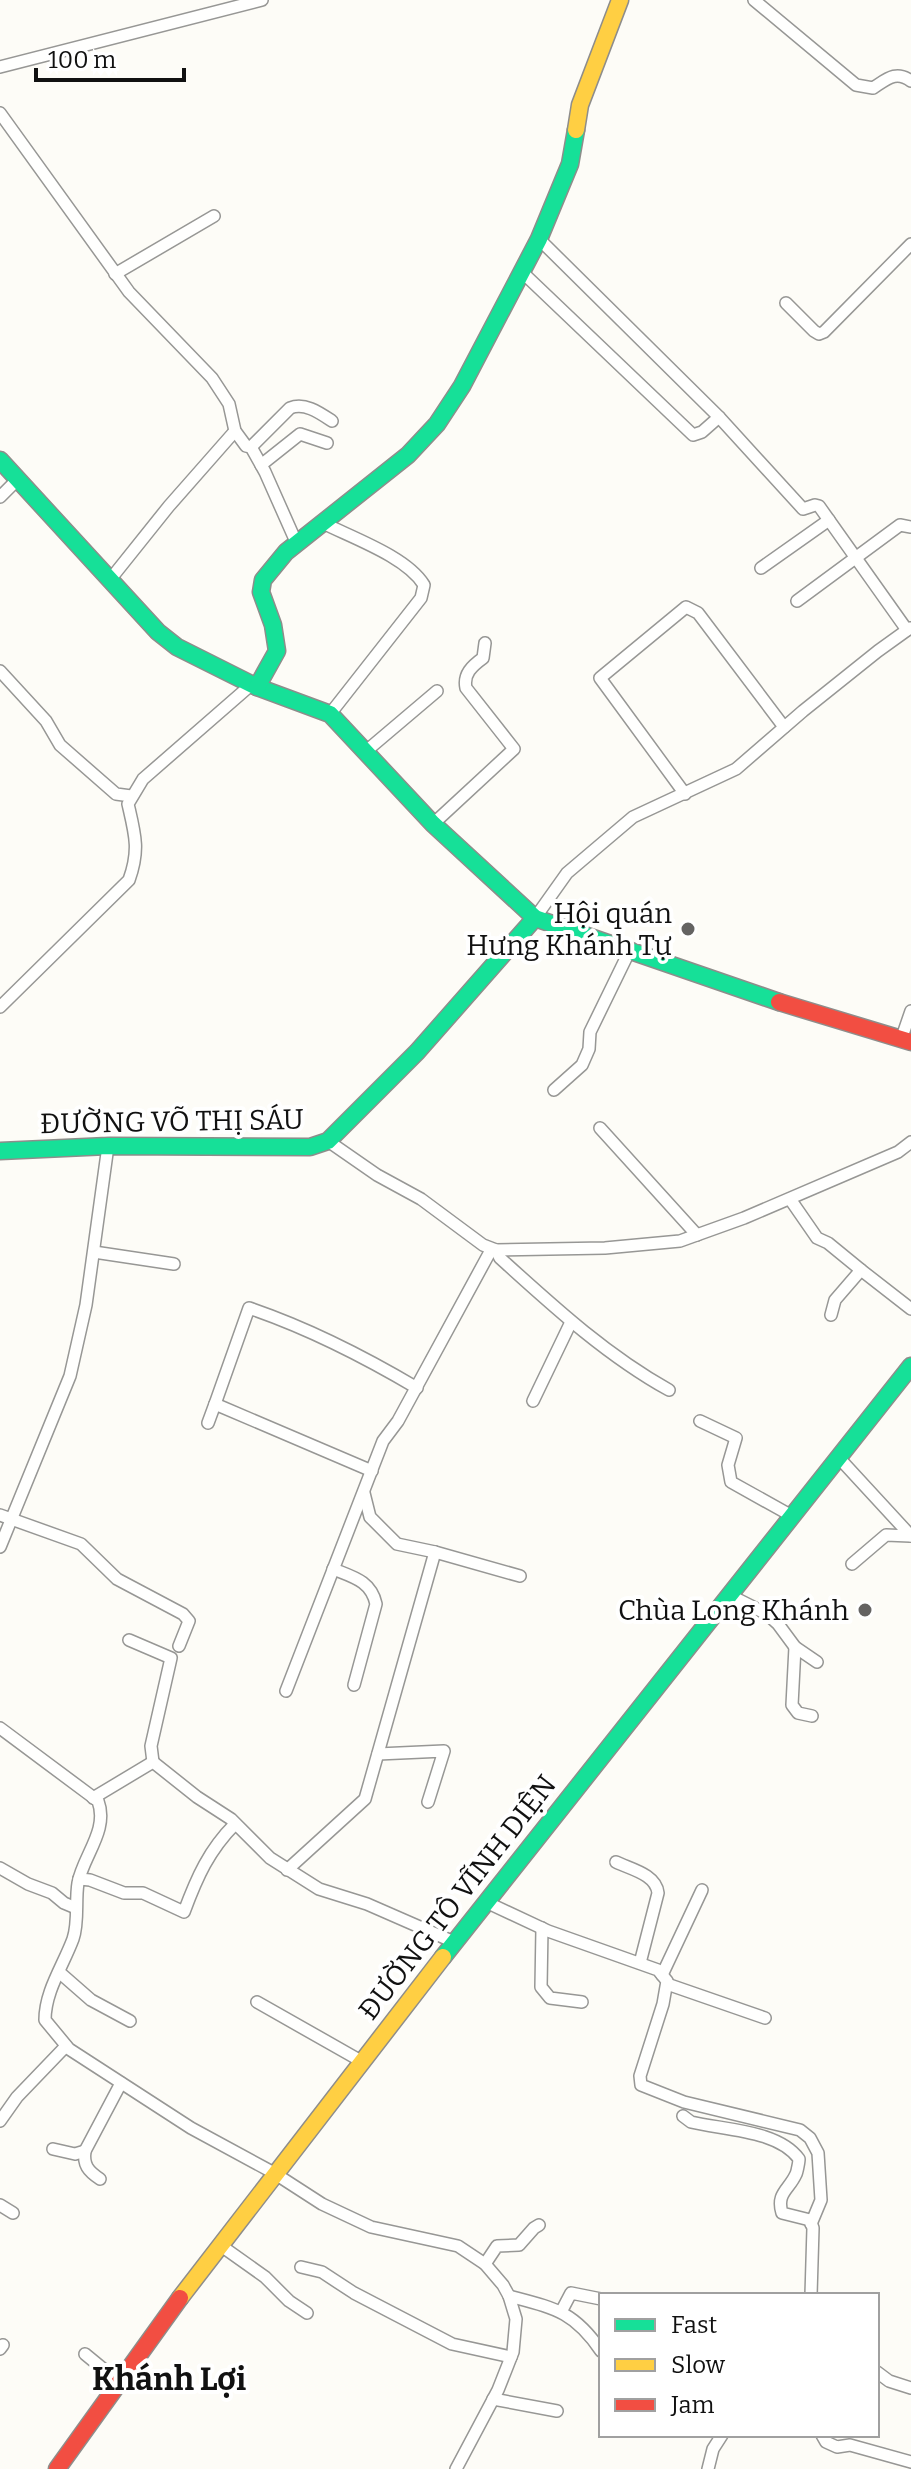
<svg xmlns="http://www.w3.org/2000/svg" width="911" height="2469" font-family="Bitter,serif">
  <style>
    .lines { fill: none; stroke-linecap: round; stroke-linejoin: round }
    .street-casing { stroke: #979795; stroke-width: 14 }
    .fast-casing { stroke: #8e8d8b; stroke-width: 19 }
    .slow-casing { stroke: #8e8d8b; stroke-width: 19 }
    .jam-casing { stroke: #8e8d8b; stroke-width: 19 }
    .street { stroke: #fffffe; stroke-width: 11 }
    .fast { stroke: #16e098; stroke-width: 16 }
    .slow { stroke: #ffcf43; stroke-width: 16 }
    .jam { stroke: #f24e42; stroke-width: 16 }
    .poi-dot { fill: #646362; stroke: #fff; stroke-width: 3 }
    .labels { text-anchor: middle; stroke-width: 8; stroke-linejoin: round; paint-order: stroke }
    .poi-label { font-size: 28px; fill: #111; stroke: #fff; text-anchor: end }
    .street-label { font-size: 28px; fill: #111; stroke: #fff }
    .quarter-label { font-size: 32px; font-weight: bold; fill: #111; stroke: #fff }
  </style>
  <rect width="100%" height="100%" fill="#fdfcf7"/>
  <g class="lines">
    <g class="street-casing">
      <g id="street">
        <path d="M754,0L856,85L873,88C887,79 896,70 911,81"/>
        <polyline points="0,67 262,0"/>
        <path d="M0,113L129,292L212,378L229,404L235,431L246,446L251,447L290,408C305,402 320,413 332,421"/>
        <polyline points="539,239 719,417 803,509 815,505 819,506 907,630"/>
        <polyline points="522,272 693,435 702,432 719,417"/>
        <polyline points="115,274 214,216"/>
        <polyline points="786,303 814,331 819,334 824,332 911,244"/>
        <polyline points="251,447 265,472 297,544"/>
        <polyline points="261,465 300,434 327,443"/>
        <polyline points="0,497 18,479"/>
        <path d="M323,523C353,538 407,557 424,585L421,598L330,714"/>
        <polyline points="761,568 829,520"/>
        <polyline points="109,581 169,506 235,431"/>
        <polyline points="797,601 900,525 911,527"/>
        <polyline points="0,671 46,721 60,745 116,794 131,796"/>
        <polyline points="365,752 437,691"/>
        <polyline points="685,794 600,678 686,607 698,613 784,727"/>
        <path d="M433,824L514,749L466,688C463,674 472,666 483,658L485,643"/>
        <polyline points="535,918 567,873 633,817 736,769 803,711 878,651 910,628"/>
        <path d="M0,1007L129,880C140,850 135,834 128,804L143,779L252,684"/>
        <polyline points="901,1040 911,1011"/>
        <polyline points="554,1090 582,1065 589,1049 590,1032 629,952"/>
        <polyline points="600,1128 697,1235"/>
        <polyline points="328,1141 377,1175 421,1199 483,1245 496,1250 605,1248 680,1241 744,1218 898,1152 911,1142"/>
        <polyline points="790,1199 817,1238 828,1243 861,1270 835,1300 831,1315"/>
        <path d="M496,1250L500,1258C553,1306 606,1355 669,1390"/>
        <polyline points="94,1252 174,1264"/>
        <polyline points="861,1270 911,1309"/>
        <polyline points="533,1401 571,1322"/>
        <path d="M215,1404L249,1308C308,1328 363,1356 417,1388"/>
        <polyline points="700,1421 736,1438 728,1465 731,1482 792,1516"/>
        <polyline points="208,1423 215,1404 372,1471"/>
        <polyline points="840,1459 911,1536"/>
        <polyline points="364,1493 370,1517 397,1544 435,1552 520,1576"/>
        <polyline points="0,1515 81,1544 117,1579 183,1614 189,1621 179,1646"/>
        <polyline points="0,1547 70,1376 86,1305 108,1146"/>
        <polyline points="852,1564 886,1535 910,1536"/>
        <path d="M333,1569C353,1577 371,1581 376,1604L354,1685"/>
        <polyline points="729,1595 767,1614 778,1624 795,1647 817,1662"/>
        <polyline points="129,1640 171,1658 151,1746 153,1762"/>
        <polyline points="795,1647 792,1705 798,1713 812,1716"/>
        <polyline points="286,1691 383,1441 398,1421 491,1250"/>
        <path d="M0,1728L98,1801C109,1830 83,1856 78,1883C75,1901 79,1922 73,1939C63,1966 45,1991 45,2020L69,2049L191,2128L274,2173L322,2204L371,2227L458,2246L485,2264L503,2285L509,2296L516,2319L513,2352L498,2390L456,2469"/>
        <polyline points="378,1754 444,1751 428,1802"/>
        <polyline points="93,1798 153,1762 197,1797 231,1819 270,1858 319,1889 367,1904 454,1942"/>
        <path d="M616,1862C630,1869 656,1874 658,1893L640,1963"/>
        <polyline points="0,1868 28,1884 52,1893 64,1903 76,1908"/>
        <polyline points="287,1870 365,1799 435,1552"/>
        <path d="M79,1879L90,1880L124,1893H143L184,1912C197,1877 209,1850 235,1824"/>
        <polyline points="486,1902 548,1931 658,1970 667,1981 663,2004 640,2076 641,2085 684,2102 800,2130 810,2138 818,2153 821,2200 811,2224"/>
        <polyline points="542,1928 541,1987 550,1998 582,2002"/>
        <polyline points="59,1972 91,2000 130,2021"/>
        <polyline points="662,1975 702,1890"/>
        <polyline points="667,1984 765,2018"/>
        <polyline points="257,2002 361,2061"/>
        <path d="M683,2116L691,2122C724,2130 778,2130 799,2159C799,2162 797,2172 796,2174C789,2190 776,2193 782,2213L810,2220L813,2228L811,2295"/>
        <polyline points="0,2121 17,2097 66,2046"/>
        <polyline points="53,2149 75,2154 85,2151"/>
        <path d="M100,2179C88,2171 83,2165 85,2151L121,2083"/>
        <polyline points="0,2205 13,2213"/>
        <polyline points="220,2245 265,2277 289,2301 307,2313"/>
        <polyline points="485,2264 497,2246 519,2245 534,2228 539,2225"/>
        <polyline points="301,2267 322,2272 354,2293 452,2344 511,2357"/>
        <path d="M509,2296C554,2308 574,2311 601,2351"/>
        <polyline points="561,2312 571,2293 601,2299"/>
        <polyline points="0,2349 3,2345"/>
        <polyline points="85,2354 119,2382"/>
        <polyline points="877,2372 889,2381 911,2388"/>
        <polyline points="493,2399 557,2411"/>
        <polyline points="822,2435 826,2442 837,2447 850,2445 911,2462"/>
        <polyline points="708,2469 713,2449 722,2435"/>
      </g>
    </g>
    <g class="fast-casing">
      <g id="fast">
        <polyline points="0,460 158,632 177,647 257,687 330,714 433,824 535,918 779,1002"/>
        <polyline points="257,687 277,651 273,625 261,592 263,580 286,552 408,455 437,424 462,386 539,239 570,164 576,130"/>
        <polyline points="0,1151 108,1146 310,1147 328,1141 417,1052 535,918"/>
        <polyline points="443,1957 911,1366"/>
      </g>
    </g>
    <g class="slow-casing">
      <g id="slow">
        <polyline points="576,130 580,105 620,0"/>
        <polyline points="180,2298 443,1957"/>
      </g>
    </g>
    <g class="jam-casing">
      <g id="jam">
        <polyline points="779,1002 911,1042"/>
        <polyline points="57,2469 180,2298"/>
      </g>
    </g>
    <use href="#street" class="street"/>
    <use href="#fast" class="fast"/>
    <use href="#slow" class="slow"/>
    <use href="#jam" class="jam"/>
  </g>
  <g class="poi-dot">
    <circle cx="688" cy="929" r="8"/>
    <circle cx="865" cy="1610" r="8"/>
  </g>
  <g class="labels">
    <g class="poi-label">
      <text x="672" y="923">Hội quán<tspan x="672" dy="32">Hưng Khánh Tự</tspan></text>
      <text x="849" y="1620">Chùa Long Khánh</text>
    </g>
    <g class="street-label">
      <text transform="translate(172 1121) rotate(-1)" y="10">ĐƯỜNG VÕ THỊ SÁU</text>
      <text transform="translate(457 1897) rotate(-52)" y="10">ĐƯỜNG TÔ VĨNH DIỆN</text>
    </g>
    <g class="quarter-label">
      <text x="169" y="2390">Khánh Lợi</text>
    </g>
  </g>
  <rect x="599" y="2293" width="280" height="144" fill="#ffffff" stroke="#a0a0a0" stroke-width="2"/>
  <rect x="615" y="2319" width="40" height="12" fill="#16e098" stroke="#a0a0a0" stroke-width="2"/>
  <text x="671" y="2333" font-size="24" fill="#111111">Fast</text>
  <rect x="615" y="2359" width="40" height="12" fill="#ffcf43" stroke="#a0a0a0" stroke-width="2"/>
  <text x="671" y="2373" font-size="24" fill="#111111">Slow</text>
  <rect x="615" y="2399" width="40" height="12" fill="#f24e42" stroke="#a0a0a0" stroke-width="2"/>
  <text x="671" y="2413" font-size="24" fill="#111111">Jam</text>
  <path d="M36 68v12h148v-12" fill="none" stroke="#111111" stroke-width="4"/>
  <text x="48" y="68" font-size="24" fill="#111111" stroke="#ffffff" stroke-width="6" paint-order="stroke">100 m</text>
</svg>
